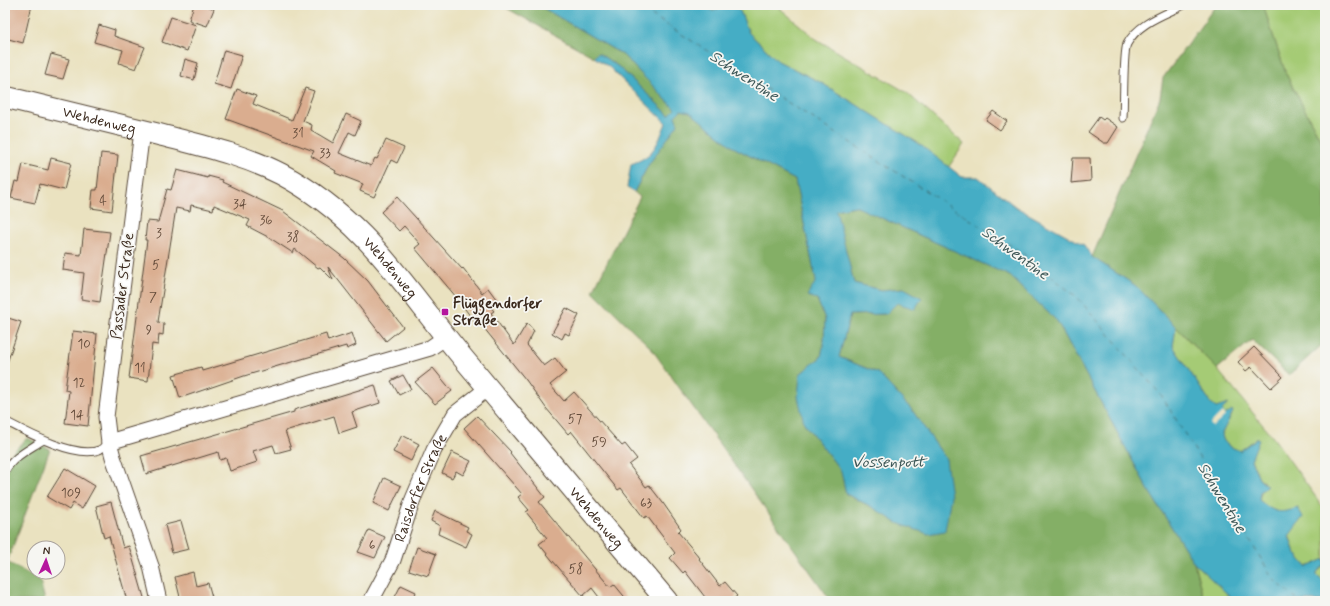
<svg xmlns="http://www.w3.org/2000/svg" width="1330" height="606" font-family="Mynerve,sans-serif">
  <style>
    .green { fill: #a5cb75; stroke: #707a4a }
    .forest { fill: #84af66; stroke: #606c42 }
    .water { fill: #45adc5; stroke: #406c72 }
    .pier { fill: #eae2c0 }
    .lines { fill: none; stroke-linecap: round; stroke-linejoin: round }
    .ferry { stroke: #3e5858; stroke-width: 1; stroke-dasharray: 5 4; stroke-linecap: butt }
    .building { fill: #daad8f }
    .lane-casing { stroke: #554636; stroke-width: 9 }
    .street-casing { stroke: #554636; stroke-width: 17 }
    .secondary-casing { stroke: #554636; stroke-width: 23 }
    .lane { stroke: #fff; stroke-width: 7 }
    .street { stroke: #fff; stroke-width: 15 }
    .secondary { stroke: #fff; stroke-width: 21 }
    .poi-dot { fill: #b5179e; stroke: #f6f6f2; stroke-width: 1.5 }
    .labels { text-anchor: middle; stroke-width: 3.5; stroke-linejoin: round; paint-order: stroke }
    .number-label { font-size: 13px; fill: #634b3a }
    .street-label { font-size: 15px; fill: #3b2a1e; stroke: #f6f6f2 }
    .poi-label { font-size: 15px; font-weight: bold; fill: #3b2a1e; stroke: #f6f6f2; text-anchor: start }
    .water-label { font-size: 16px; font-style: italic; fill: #3e5858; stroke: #f6f6f2 }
  </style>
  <rect width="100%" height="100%" fill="#f6f6f2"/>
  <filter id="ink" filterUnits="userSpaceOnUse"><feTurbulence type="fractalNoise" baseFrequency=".025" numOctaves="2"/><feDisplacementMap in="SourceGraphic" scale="8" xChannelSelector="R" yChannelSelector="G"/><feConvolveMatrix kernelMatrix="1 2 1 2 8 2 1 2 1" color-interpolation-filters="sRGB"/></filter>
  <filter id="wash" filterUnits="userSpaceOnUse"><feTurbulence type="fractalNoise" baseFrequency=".012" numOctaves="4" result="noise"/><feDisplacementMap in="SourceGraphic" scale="16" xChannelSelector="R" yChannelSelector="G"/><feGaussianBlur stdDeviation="0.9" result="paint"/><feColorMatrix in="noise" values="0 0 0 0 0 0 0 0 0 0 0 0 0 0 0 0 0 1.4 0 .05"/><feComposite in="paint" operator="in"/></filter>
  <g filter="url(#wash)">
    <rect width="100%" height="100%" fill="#eae2c0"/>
    <g class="green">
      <polygon points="704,5 727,5 713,11"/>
      <polygon points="732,5 776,5 816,39 906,92 964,144 948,168 918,143 820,82 778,61 749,33 740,11"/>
      <polygon points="1263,5 1325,5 1325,148 1286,74"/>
      <path d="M1176,327L1217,369L1275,440L1325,510V559L1307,567L1295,553L1282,513L1270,509L1259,500L1264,482L1260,480L1251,459L1257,438L1240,451C1217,442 1219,434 1232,415L1225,416L1222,410L1227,405L1216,408L1211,404L1173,346Z"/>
      <polygon points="1194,563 1235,601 1204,601"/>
      <polygon points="1325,565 1325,583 1317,576 1317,572"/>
    </g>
    <g class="forest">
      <polygon points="501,5 538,5 623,55 675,109 669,115 619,67 598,53 594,57"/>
      <polygon points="1216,5 1263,5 1286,74 1325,148 1325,342 1289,375 1252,340 1217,369 1136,286 1092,257 1160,98 1163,78"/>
      <polygon points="681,110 690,112 733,147 795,180 816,281 817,299 825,319 824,342 821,357 800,374 804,423 841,471 846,494 872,507 946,459 912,410 878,373 839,357 850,315 886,314 904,288 881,290 854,283 835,210 855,206 1010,276 1057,321 1149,491 1194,563 1204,601 831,601 651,348 593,291 640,197 634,192 649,164 677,124 675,116"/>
      <polygon points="27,438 50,449 7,562 40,580 45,601 5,601 5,460"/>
    </g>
    <path class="water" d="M538,5H704L713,11L727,5H732L740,11L749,33L778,61L820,82L918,143L962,177H978L1016,207L1084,245L1092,257L1136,286L1176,327L1173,346L1211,404L1216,408L1228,404L1222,410L1225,415L1232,410L1233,412L1222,433C1222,445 1232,447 1240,451L1257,438L1259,439L1251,460L1260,480L1267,486L1260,492L1259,500C1275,513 1278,514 1298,508L1303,517L1289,536L1295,553L1307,567L1325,559V565L1317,572V576L1325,583V601H1235L1194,563L1149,491L1057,321L1010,276L855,206L836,210L854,283L881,290L904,288L922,298L915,309L897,303L886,314L850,315L839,357L878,373L912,410L946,459L951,496L945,531L928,534L897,523L872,507L846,494L841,471L804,423L798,397L800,374L821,357L824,342L825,319L817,299L807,296L816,281L795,180L733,147L690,112L681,110L675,116L678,124L649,164L634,192L627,188L631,164C654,156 657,145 666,123L609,67L594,57L598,53L619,67L669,115L675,109L623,55Z"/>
    <polygon class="pier" points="1222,412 1225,416 1213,427 1210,424"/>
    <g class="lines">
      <polyline class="ferry" points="636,5 1021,252 1078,298 1161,395 1274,580 1299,601"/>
    </g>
    <g id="blocks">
      <g class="building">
        <polygon points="5,5 32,5 23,43 5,38"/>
        <polygon points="194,5 204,5 214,9 207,26 189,20"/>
        <polygon points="171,17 196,25 187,51 162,42"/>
        <polygon points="99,25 115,30 114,36 145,47 136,69 119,63 123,50 94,42"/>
        <polygon points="224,50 242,55 231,89 214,84"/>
        <polygon points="51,54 69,59 63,79 45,75"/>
        <polygon points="185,59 198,63 194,80 181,76"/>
        <polygon points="305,88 314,91 303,121 312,125 311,130 333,143 346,114 361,121 355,135 349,132 339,153 371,166 375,158 377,159 386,140 404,148 397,163 391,160 374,197 360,191 363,184 335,173 336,171 311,156 314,151 226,119 237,89 256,96 253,104 292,120"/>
        <polygon points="993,111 1007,121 1000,130 986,120"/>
        <polygon points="1099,117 1103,120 1105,118 1118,127 1108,143 1104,143 1088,132"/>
        <polygon points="101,153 118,155 112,211 91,208 93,190 97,190"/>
        <polygon points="51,158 71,163 64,190 40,184 35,203 11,198 15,181 19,182 23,164 48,170"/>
        <polygon points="1073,158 1090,158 1091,181 1071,183"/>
        <polygon points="177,170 208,178 208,176 223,180 222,182 283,211 344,258 368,281 403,327 386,341 328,267 333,280 320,267 318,268 295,249 293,253 270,238 247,226 250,220 214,205 213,210 191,205 190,211 176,208 158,322 164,323 163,335 159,334 158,345 152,344 148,381 129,378 147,240 145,240 147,221 158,222 167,189 171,190"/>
        <polygon points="397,197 462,269 463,268 482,293 488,288 497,300 489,305 494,311 491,313 514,345 527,323 534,331 527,345 544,366 555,358 566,372 550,385 564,401 574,392 622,446 625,444 637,459 629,465 646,487 649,485 663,503 681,529 678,532 700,558 699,559 720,586 725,582 737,596 731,601 708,601 685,571 683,573 670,558 675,553 647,516 644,518 621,488 618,490 571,431 568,434 546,408 526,380 479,322 476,324 457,298 415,248 420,244 404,226 399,231 381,212"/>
        <polygon points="84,229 110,232 100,302 81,299 84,273 63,270 65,253 81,255"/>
        <polygon points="566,308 579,315 569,335 565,333 562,339 552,333"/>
        <polygon points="5,317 21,322 7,363 5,363"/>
        <polygon points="73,331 97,334 88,426 65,423 69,391 65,390"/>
        <polygon points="352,333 356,345 347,349 346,346 244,376 180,398 173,375 201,367 202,371 326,334 328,341"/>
        <polygon points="1254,347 1283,377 1271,388 1251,367 1246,371 1238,362"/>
        <polygon points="433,368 452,391 435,404 415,382"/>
        <polygon points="403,375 411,389 399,395 391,381"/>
        <polygon points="375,385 380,403 352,412 357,427 339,433 334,416 285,431 291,449 276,453 273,445 253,451 257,462 230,471 226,458 220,460 218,452 146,474 141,456 294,412 294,410"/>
        <polygon points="477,416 511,452 510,453 545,497 539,502 610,587 614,584 628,601 602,601 592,588 583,596 552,560 539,544 547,538 526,512 529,510 518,497 522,494 464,428"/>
        <polygon points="402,435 419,444 411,461 393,452"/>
        <polygon points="452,452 471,461 463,475 456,471 452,478 442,473"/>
        <polygon points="65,468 95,486 82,509 73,503 69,510 47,497"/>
        <polygon points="384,478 401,486 389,511 373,503"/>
        <polygon points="111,502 123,548 129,546 145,601 127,601 109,536 104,538 96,506"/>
        <polygon points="435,511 468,527 466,531 472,534 466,547 438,534 440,526 431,521"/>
        <polygon points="181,521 189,549 172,553 165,525"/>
        <polygon points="369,530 385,537 375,558 358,552"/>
        <polygon points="417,547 436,554 428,576 409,570"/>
        <polygon points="193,572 196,586 208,583 212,597 192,601 181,601 175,577"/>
        <polygon points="401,585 416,592 412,601 393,601"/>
      </g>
    </g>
  </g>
  <g filter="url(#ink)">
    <use href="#blocks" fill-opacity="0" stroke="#554636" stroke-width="1"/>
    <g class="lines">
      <g class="lane-casing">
        <g id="lane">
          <path d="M1123,118C1124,105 1123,52 1127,44C1138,23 1164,15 1184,5"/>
          <path d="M5,421C26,432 76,459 99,450C102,449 106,444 109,442"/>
          <path d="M5,472C12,457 30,449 43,440"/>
        </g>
      </g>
      <g class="street-casing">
        <g id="street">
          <polyline points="142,131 106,417 109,442 113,457 151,566 159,601"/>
          <polyline points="109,442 430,348 446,337"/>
          <path id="s1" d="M371,601L393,560L413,499L434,450L455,414L488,388"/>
        </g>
      </g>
      <g class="secondary-casing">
        <g id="secondary">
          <path id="s2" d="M5,97C56,109 106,122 157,134C199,145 242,154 281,174C366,219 404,287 463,358C530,439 599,520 667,601"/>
        </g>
      </g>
      <use href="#lane" class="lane"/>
      <use href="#street" class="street"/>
      <use href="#secondary" class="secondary"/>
    </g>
  </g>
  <rect class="poi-dot" x="441" y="308" width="8" height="8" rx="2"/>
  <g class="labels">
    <g class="number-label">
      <text x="298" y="137">31</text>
      <text x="325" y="157">33</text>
      <text x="103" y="205">4</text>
      <text x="240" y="208">34</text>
      <text x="266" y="224">36</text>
      <text x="159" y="237">3</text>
      <text x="293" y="241">38</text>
      <text x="156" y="269">5</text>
      <text x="153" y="301">7</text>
      <text x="149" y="334">9</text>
      <text x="84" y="348">10</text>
      <text x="140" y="372">11</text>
      <text x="79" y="387">12</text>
      <text x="77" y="419">14</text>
      <text x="575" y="423">57</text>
      <text x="599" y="446">59</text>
      <text x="71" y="497">109</text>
      <text x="646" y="507">63</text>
      <text x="372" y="549">6</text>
      <text x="576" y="573">58</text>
    </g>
    <g class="street-label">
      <text dy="5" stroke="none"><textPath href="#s2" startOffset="97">Wehdenweg</textPath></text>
      <text dy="5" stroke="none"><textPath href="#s2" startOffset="432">Wehdenweg</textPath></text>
      <text transform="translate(122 286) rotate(-83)" y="5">Passader Straße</text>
      <text dy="5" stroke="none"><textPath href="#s1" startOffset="124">Raisdorfer Straße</textPath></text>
      <text dy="5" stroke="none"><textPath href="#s2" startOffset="756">Wehdenweg</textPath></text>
    </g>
    <g class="poi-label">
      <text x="453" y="308">Flüggendorfer<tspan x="453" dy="17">Straße</tspan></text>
    </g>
    <g class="water-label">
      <text transform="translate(745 75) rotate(33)" y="6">Schwentine</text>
      <text transform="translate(1016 252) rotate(36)" y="6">Schwentine</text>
      <text x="889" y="467">Vossenpott</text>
      <text transform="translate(1223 497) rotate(59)" y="6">Schwentine</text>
    </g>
  </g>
  <rect width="1330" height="606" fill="none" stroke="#f6f6f2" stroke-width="20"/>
  <g transform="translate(46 560) rotate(3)"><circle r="19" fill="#f6f6f2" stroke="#aba49d"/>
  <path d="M0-3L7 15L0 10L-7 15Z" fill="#b5179e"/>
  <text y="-6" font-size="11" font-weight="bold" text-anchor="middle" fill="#3b2a1e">N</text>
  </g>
</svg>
